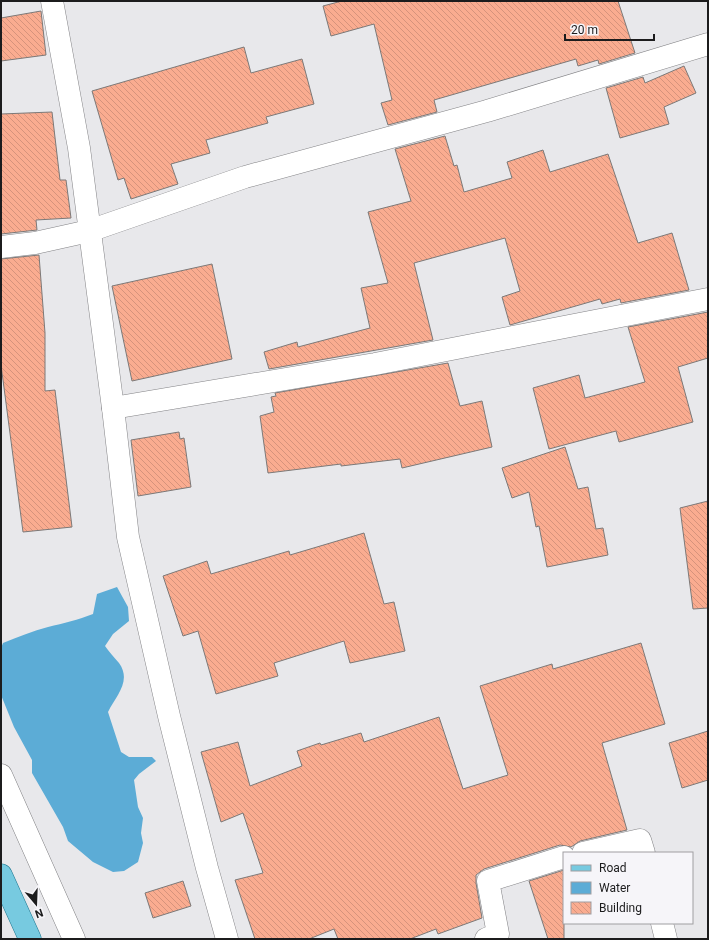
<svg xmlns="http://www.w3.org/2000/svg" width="709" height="940" font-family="Roboto,sans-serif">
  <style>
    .water { fill: #5cacd6 }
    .building { fill: url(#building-back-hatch); stroke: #7c7978 }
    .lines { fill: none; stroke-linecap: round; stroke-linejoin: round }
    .minor-casing { stroke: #838386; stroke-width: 23 }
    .tertiary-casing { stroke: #838386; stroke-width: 23 }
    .primary-casing { stroke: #1d768f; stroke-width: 23 }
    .minor { stroke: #fff; stroke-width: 22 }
    .tertiary { stroke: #fff; stroke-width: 22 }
    .primary { stroke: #77cae0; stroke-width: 22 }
  </style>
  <defs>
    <pattern id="building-back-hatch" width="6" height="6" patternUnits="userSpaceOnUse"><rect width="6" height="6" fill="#faac90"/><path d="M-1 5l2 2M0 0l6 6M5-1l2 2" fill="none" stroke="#d6937c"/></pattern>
  </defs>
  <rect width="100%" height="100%" fill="#e8e8eb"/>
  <path class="water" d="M117,587L128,607L129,621L113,634L105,646C109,652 114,657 119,663C132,681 116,696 108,712L121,752L129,757H152L156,761L139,774L134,780L138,807L143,818L141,833L143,843L138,862L124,871L113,872L93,862L68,841L63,827L32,773V760L14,727L1,695V648L3,643C18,637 33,631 48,627C64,623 78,620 93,614L97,594Z"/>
  <g class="building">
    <polygon points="342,1 618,1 635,53 599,64 598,60 578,66 576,59 434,100 437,112 388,125 381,103 392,100 374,24 331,36 323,6"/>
    <polygon points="41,11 46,55 1,61 1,18"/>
    <polygon points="244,47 251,73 302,59 314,104 266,117 268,123 206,140 210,153 171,164 178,184 131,199 124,178 118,180 92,91"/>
    <polygon points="684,66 696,93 664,107 669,124 620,138 606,88 643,77 645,83"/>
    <polygon points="52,112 60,180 66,180 71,218 36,220 37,230 1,234 1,114"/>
    <polygon points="445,136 454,166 457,165 464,192 512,178 507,162 543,150 550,172 608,154 638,243 672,233 689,290 621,303 620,299 602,304 600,299 510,325 502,297 520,291 505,238 414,263 433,340 269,369 264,352 297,342 298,347 370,328 361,288 388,283 368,212 411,201 395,149"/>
    <polygon points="39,255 45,333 45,391 55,390 72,527 23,532 1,365 1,259"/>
    <polygon points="212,264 232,359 132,381 112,286"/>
    <polygon points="708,312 708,358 678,367 693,422 619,442 616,431 549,449 533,388 579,375 585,398 645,382 628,327"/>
    <polygon points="448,363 460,406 482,401 492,447 402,468 400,459 341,466 341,464 268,473 260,416 274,412 271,397 276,396 275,393"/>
    <polygon points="179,432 180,439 184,438 191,487 138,496 131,440"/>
    <polygon points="565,447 578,489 588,487 596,529 603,528 608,555 547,567 539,526 536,527 529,492 512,498 502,468"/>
    <polygon points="708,501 708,608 693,609 680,508"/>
    <polygon points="364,533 384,604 394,602 405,651 350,663 344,641 274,663 278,676 216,694 198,631 183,636 163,576 207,561 211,574 289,551 290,555"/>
    <polygon points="641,643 665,724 602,743 627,830 580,841 571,847 560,845 484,869 476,875 476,883 482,918 438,934 436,929 410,939 338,939 334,929 309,939 255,939 235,880 263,873 243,813 221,822 201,752 238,742 250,786 302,766 297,751 320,743 321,745 361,733 364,742 439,717 463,789 508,775 480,686 552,664 553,669"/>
    <polygon points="708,731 708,780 682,788 669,743"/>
    <polygon points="564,870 564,939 548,939 529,881"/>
    <polygon points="183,881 191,906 153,918 145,893"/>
  </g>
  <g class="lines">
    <g class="minor-casing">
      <g id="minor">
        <polyline points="52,1 79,148 113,408 128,537 169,716 207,868 227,939"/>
        <polyline points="1,247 35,243 89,231 245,177 487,111 708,44"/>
        <polyline points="113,408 375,364 708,299"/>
        <polyline points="583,853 640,840 644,853"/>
        <polyline points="662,923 666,939"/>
        <polyline points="486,939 498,934 488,881 564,857"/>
      </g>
    </g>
    <g class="tertiary-casing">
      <polyline id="tertiary" points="1,775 74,939"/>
    </g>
    <g class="primary-casing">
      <polyline id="primary" points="1,875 30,939"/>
    </g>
    <use href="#minor" class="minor"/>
    <use href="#tertiary" class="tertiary"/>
    <use href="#primary" class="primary"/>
  </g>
  <rect width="709" height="940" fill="none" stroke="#1c1c1d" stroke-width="4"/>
  <rect x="563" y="852" width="130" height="72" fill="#f6f5f9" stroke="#9f9ea1"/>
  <rect x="571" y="865" width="20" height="6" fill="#77cae0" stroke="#9f9ea1"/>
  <text x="599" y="872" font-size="12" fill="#1c1c1d">Road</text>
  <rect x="571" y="882" width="20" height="12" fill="#5cacd6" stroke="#9f9ea1"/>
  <text x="599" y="892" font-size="12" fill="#1c1c1d">Water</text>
  <rect x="571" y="902" width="20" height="12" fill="url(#building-back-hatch)" stroke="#9f9ea1"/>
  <text x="599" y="912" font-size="12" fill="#1c1c1d">Building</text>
  <g transform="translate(36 904) rotate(161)" stroke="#f6f5f9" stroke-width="3" paint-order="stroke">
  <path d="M0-3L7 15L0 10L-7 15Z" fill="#1c1c1d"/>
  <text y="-6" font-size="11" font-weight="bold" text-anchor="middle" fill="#1c1c1d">N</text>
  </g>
  <path d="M565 34v6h89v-6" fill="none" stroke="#1c1c1d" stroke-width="2"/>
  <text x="571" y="34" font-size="12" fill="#1c1c1d" stroke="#f6f5f9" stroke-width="3" paint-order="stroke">20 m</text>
</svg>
